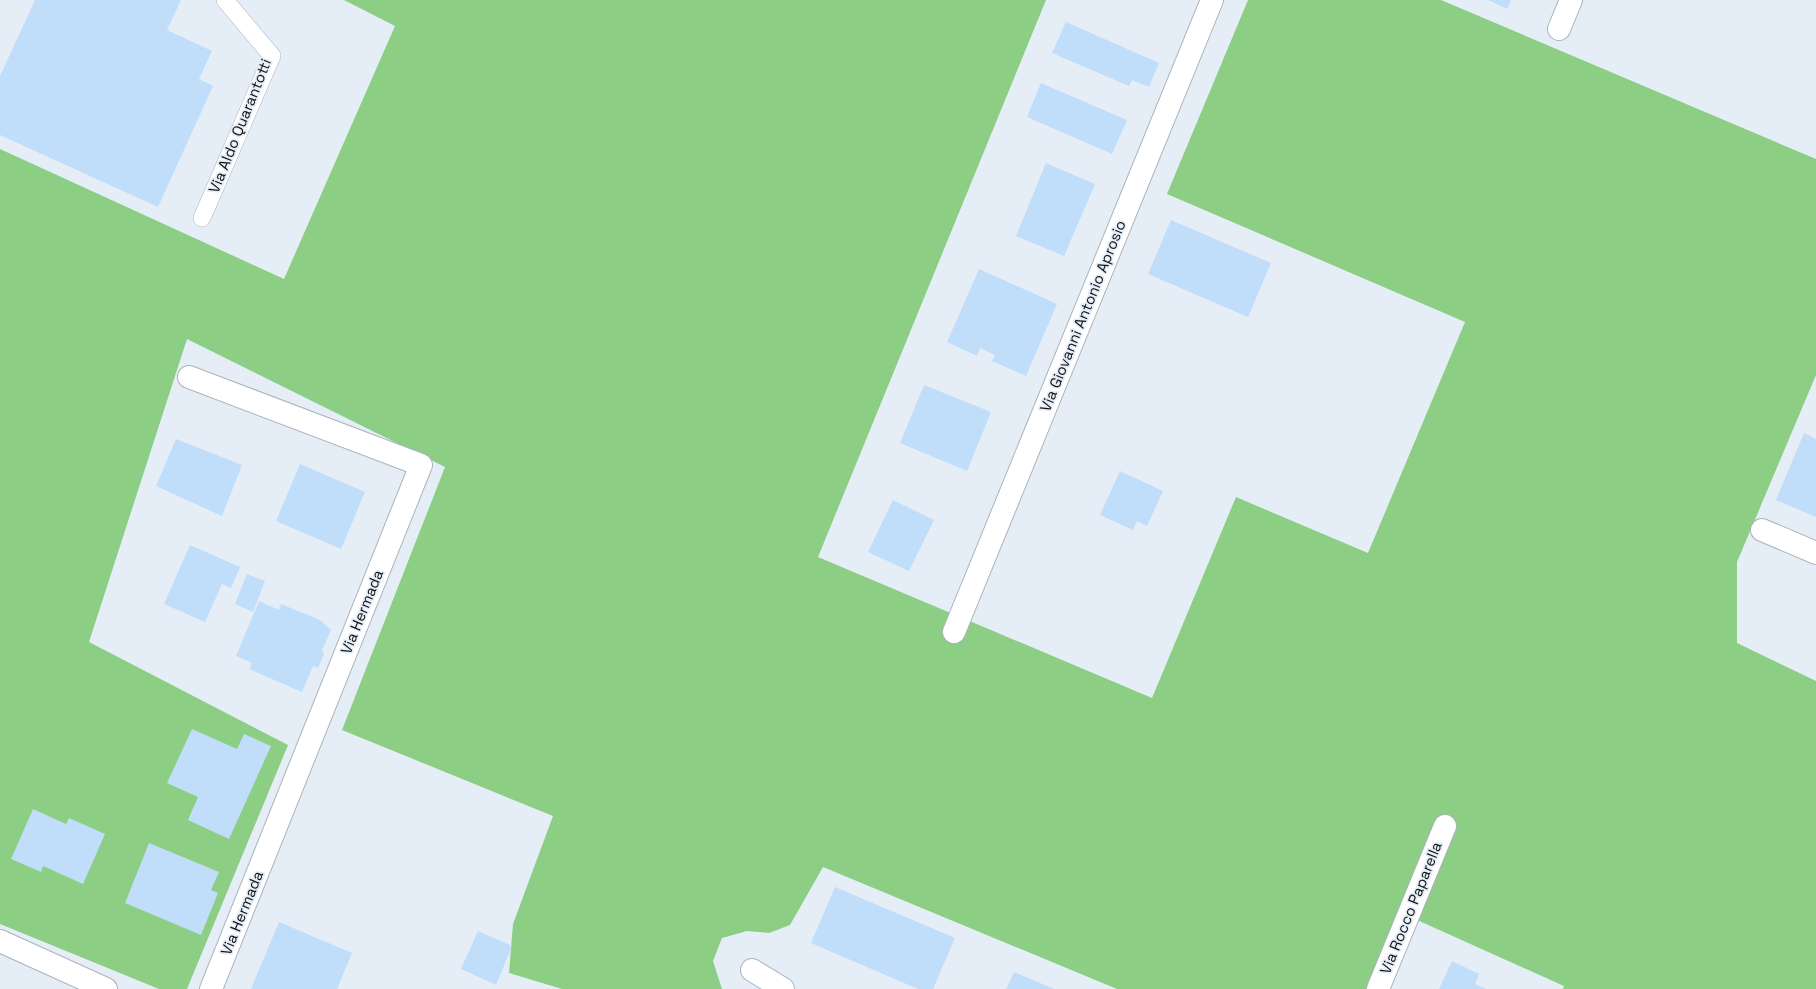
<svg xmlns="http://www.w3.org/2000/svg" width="1816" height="989" font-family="'Space Grotesk',sans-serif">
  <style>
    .green { fill: #8bce84 }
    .building { fill: #c0ddfa }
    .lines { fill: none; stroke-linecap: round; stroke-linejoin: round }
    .lane-casing { stroke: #abb3bc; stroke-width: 18 }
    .street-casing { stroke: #abb3bc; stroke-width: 24 }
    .lane { stroke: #fff; stroke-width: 17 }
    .street { stroke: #fff; stroke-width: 22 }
    .labels { text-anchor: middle; stroke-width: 3.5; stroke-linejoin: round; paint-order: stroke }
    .street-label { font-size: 15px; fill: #0f1215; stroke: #e5eef7 }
  </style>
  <rect width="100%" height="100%" fill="#e5eef7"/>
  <polygon class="green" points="344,0 1046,0 818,557 1152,698 1236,497 1368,553 1465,322 1167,194 1248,0 1441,0 1816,159 1816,375 1737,562 1737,643 1816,681 1816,989 1563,989 1564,986 1406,915 1374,989 1117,989 823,867 790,925 769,933 747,931 722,938 713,961 722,989 562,989 509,973 513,924 553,816 342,730 445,467 187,339 89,642 288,745 187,989 159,989 0,924 0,149 284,279 395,26"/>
  <g class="building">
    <polygon points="35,0 181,0 167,30 212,51 199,79 213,86 158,207 0,135 0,76"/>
    <polygon points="1488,0 1511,0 1507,9"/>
    <polygon points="1066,22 1159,63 1149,87 1132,80 1129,86 1052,53"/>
    <polygon points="1041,83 1127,120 1112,154 1027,117"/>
    <polygon points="1046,163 1095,184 1064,256 1016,236"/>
    <polygon points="1171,220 1271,263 1248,317 1148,274"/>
    <polygon points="979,269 1057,304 1026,376 992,361 995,355 980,348 977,356 947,342"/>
    <polygon points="924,385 991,412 967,471 900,443"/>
    <polygon points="1804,433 1816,439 1816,517 1776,500"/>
    <polygon points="176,439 242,465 222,516 156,486"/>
    <polygon points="300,464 365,492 341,549 276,521"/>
    <polygon points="1120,471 1163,491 1147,526 1137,521 1133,530 1100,515"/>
    <polygon points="893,500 934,520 909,571 868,552"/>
    <polygon points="190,545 240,567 231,588 222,584 205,622 164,604"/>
    <polygon points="247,574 265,581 253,612 235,604"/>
    <polygon points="259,601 279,610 281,604 320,620 331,630 322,650 324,654 318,668 313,666 302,692 249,669 252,663 236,656"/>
    <polygon points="192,729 237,749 244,734 271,746 229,839 188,820 198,797 167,783"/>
    <polygon points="33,809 66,824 69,818 105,834 83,884 43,866 41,872 11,859"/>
    <polygon points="149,843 219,872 211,890 218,893 201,935 125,903"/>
    <polygon points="835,887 955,938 933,989 918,989 811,943"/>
    <polygon points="279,922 352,953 337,989 251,989"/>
    <polygon points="478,931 512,946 496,985 461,969"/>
    <polygon points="1452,961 1479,974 1475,984 1486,989 1439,989"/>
    <polygon points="1014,972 1054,989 1006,989"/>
  </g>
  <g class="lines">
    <g class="lane-casing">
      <polyline id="lane" points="202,218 272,56 225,0"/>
    </g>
    <g class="street-casing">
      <g id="street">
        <polyline points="1559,29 1571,0"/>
        <polyline points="189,377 421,465 211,989"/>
        <polyline points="1762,530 1816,553"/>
        <polyline points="954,632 1212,0"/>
        <polyline points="0,941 106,989"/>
        <polyline points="752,970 783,989"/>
        <polyline points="1378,989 1445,826"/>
      </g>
    </g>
    <use href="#lane" class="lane"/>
    <use href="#street" class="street"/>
  </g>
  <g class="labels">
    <g class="street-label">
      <text transform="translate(240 126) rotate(-68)" y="5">Via Aldo Quarantotti</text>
      <text transform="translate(1083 316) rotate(-68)" y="5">Via Giovanni Antonio Aprosio</text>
      <text transform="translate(362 612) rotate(-68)" y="5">Via Hermada</text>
      <text transform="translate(1411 908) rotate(-68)" y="5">Via Rocco Paparella</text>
      <text transform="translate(242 913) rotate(-68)" y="5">Via Hermada</text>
    </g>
  </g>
</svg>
